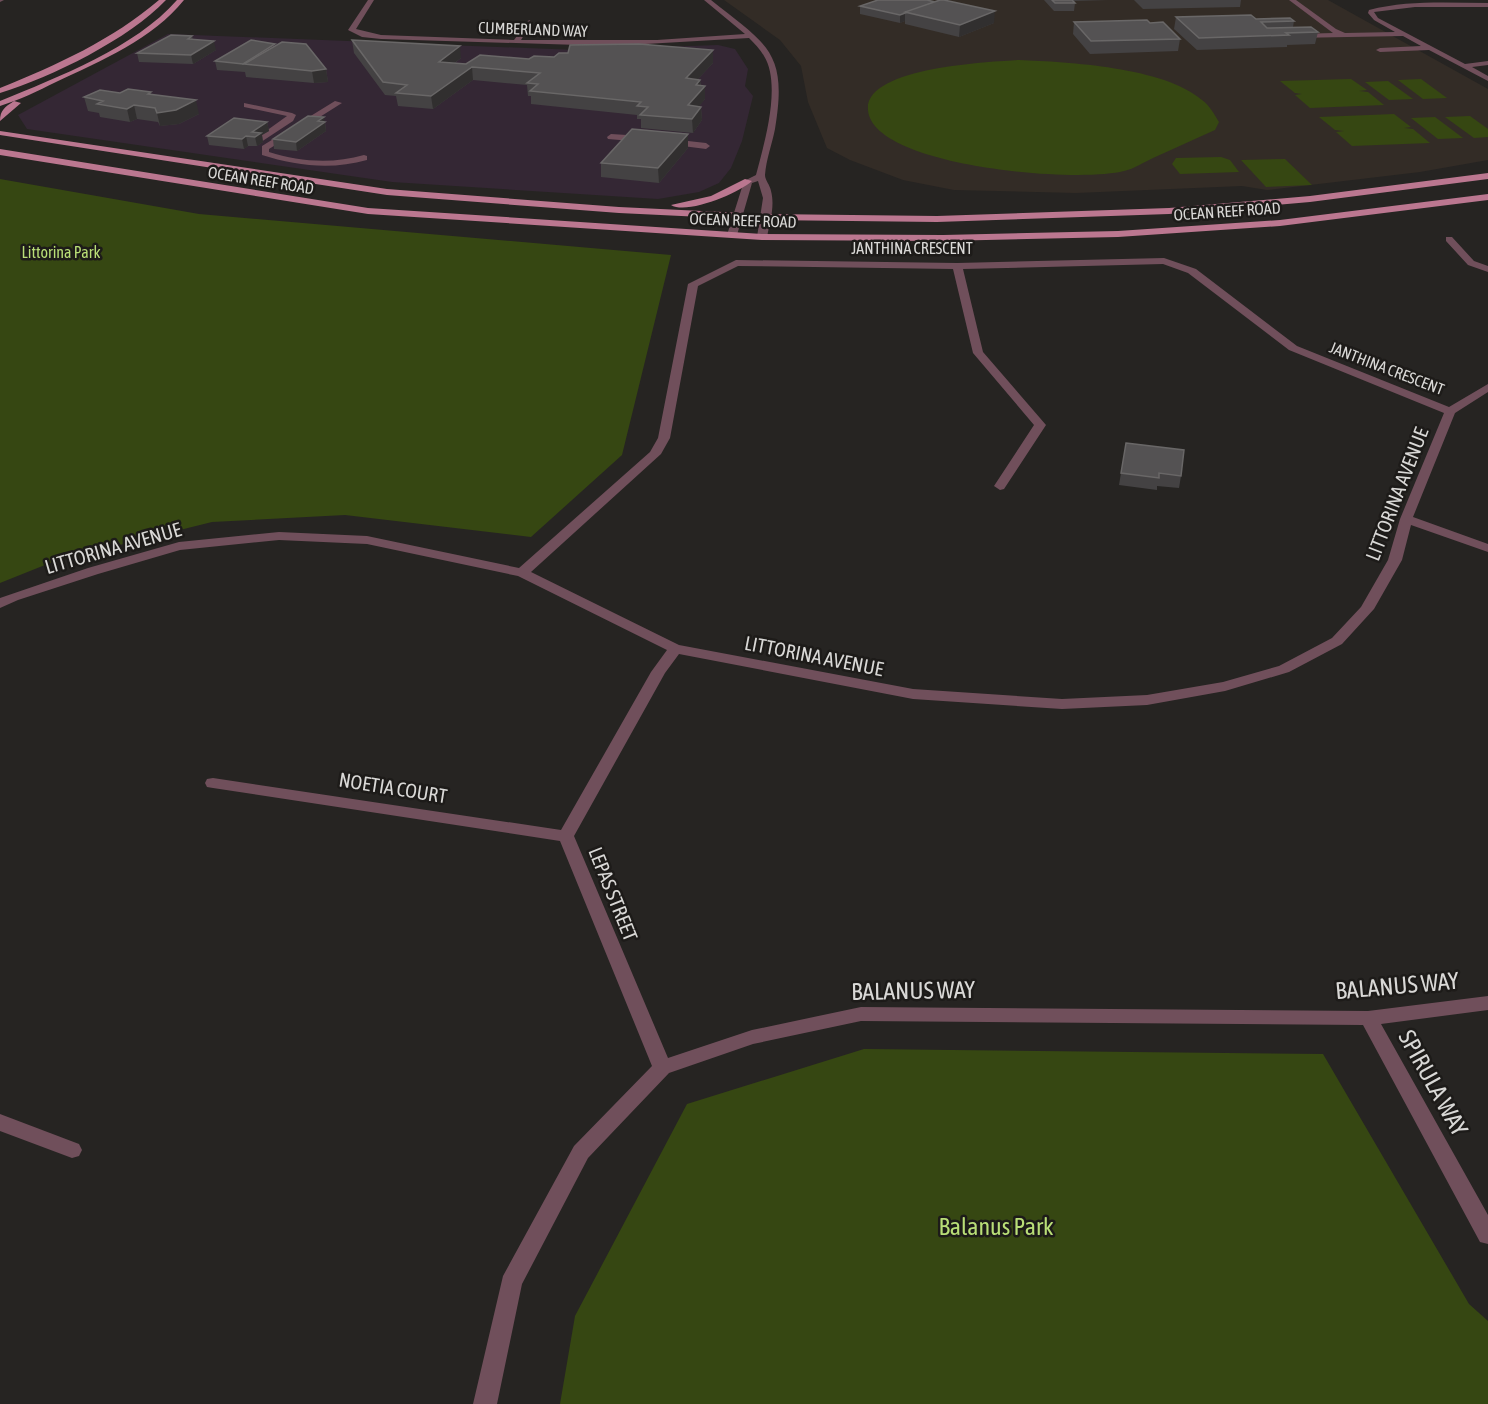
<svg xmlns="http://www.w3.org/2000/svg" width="1488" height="1404" font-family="'Asap Condensed',sans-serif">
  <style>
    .commercial { fill: #342734 }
    .built { fill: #332c26 }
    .green { fill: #364712 }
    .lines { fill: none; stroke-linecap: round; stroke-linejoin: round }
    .minor { fill: #704f5b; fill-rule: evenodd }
    .major { fill: #bb7790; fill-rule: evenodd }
    .wall { fill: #444243 }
    .shaded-wall { fill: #312f2f }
    .building { fill: #545253; stroke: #696767; stroke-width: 1.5 }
    .labels { text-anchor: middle; stroke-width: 5; stroke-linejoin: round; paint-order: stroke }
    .far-street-label { font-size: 16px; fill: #d9d8d6; stroke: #1d1b19 }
    .far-park-label { font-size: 16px; fill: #b9de77; stroke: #1d1b19 }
    .street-label { font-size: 20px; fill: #d9d8d6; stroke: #1d1b19 }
    .near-street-label { font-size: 24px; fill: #d9d8d6; stroke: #1d1b19 }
    .near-park-label { font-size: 24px; fill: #b9de77; stroke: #1d1b19 }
  </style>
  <rect width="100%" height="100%" fill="#262422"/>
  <polygon class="commercial" points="168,34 577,50 718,45 735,49 748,69 745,86 753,96 742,141 731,168 719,183 699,192 658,199 392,182 27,129 18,115"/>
  <polygon class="built" points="724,0 1328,0 1488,89 1488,160 1420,172 1267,190 1242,186 1076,193 954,190 903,180 850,160 827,148 808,102 801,66 780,40"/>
  <g class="green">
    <path d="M1019,60C1068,62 1164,67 1202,100C1210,106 1214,114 1219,122L1215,130C1194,139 1174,149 1153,158C1144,162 1134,169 1124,171C1078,183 891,168 870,118C849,67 992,62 1019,60Z"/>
    <polygon points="1351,79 1367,90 1359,91 1368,92 1384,105 1310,108 1295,95 1302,94 1295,93 1280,81"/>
    <polygon points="1421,79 1447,98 1423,99 1398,80"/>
    <polygon points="1388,81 1413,99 1389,100 1365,82"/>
    <polygon points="1394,114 1411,127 1404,128 1413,129 1430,143 1352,146 1336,132 1344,131 1335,130 1319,117"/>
    <polygon points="1470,116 1488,129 1488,137 1474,138 1445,117"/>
    <polygon points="1435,117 1463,138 1438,139 1411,118"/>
    <polygon points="1221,157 1230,160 1239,172 1180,174 1172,164 1176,158"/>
    <polygon points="1285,159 1312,185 1266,187 1241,160"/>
    <polygon points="0,179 199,214 671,255 622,455 531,537 345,515 212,522 55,561 0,583"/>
    <polygon points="864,1049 1323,1054 1469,1304 1488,1321 1488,1404 560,1404 575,1316 687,1104"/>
  </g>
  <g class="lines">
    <g class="minor">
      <polygon points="0,0 4,0 0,2"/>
      <path d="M368,0H374L356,29L381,35L514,40L529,20L532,22L521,40H657L745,34L704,0H711C767,45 788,51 775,129C772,144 766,160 765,175C765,180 770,185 771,191C775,206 770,222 767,237L762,240L757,237L763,198L758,181L752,183L737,235L732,238L727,235L744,181L756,175C764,144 782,85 764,56C760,49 754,43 749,38L611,46L381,39L362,37L348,30Z"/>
      <path d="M1289,0H1296L1336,29L1345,33L1395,32L1374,20L1368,13L1369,10C1408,0 1448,3 1488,3V7H1415L1374,12L1378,18L1465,64L1488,61V65L1472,67L1488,76V81L1429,50L1380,52L1376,50L1380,48L1421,46L1403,36L1293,38L1296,34L1333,33Z"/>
      <path d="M335,101L342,103L269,149V152C300,162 333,164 364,155L367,156V160C332,170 296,166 262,155V146Z"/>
      <polygon points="244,103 292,113 296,115 293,121 258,144 254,141 255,139 287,116 244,107"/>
      <polygon points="611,134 643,136 647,139 643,142 608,139 607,137"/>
      <polygon points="670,139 706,143 710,146 706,149 667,144 666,142"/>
      <polygon points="1446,237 1452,237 1474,261 1488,266 1488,272 1468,265 1446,241"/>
      <path d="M1164,258L1196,269L1297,346L1449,407L1488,384V392L1455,413L1413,517L1488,544V552L1411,525L1402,560L1374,609L1342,644L1289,672L1225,691L1147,705L1062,709L913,699L679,654L665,673L574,836L668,1058L752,1030L861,1007L1368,1011L1488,996V1010L1381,1024L1488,1215V1244L1480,1242L1363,1025L861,1021L753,1044L669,1073L588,1158L522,1284L497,1404H473L503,1276L574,1146L652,1066L560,841L213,788L207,787L205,783L207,779L213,778L561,830L651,672L667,650L518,576L367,544L279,540L180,550L98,574L18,600L0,608V598L88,568L179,542L279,532L367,536L519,568L650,452L658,438L688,284L736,260L957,263ZM1163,264L1188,273L1289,350L1444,413L1400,519L1388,560L1361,607L1332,638L1279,666L1223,682L1147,695L1062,699L913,689L679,645L531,572L661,454L670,438L698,286L738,266L953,269L973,353L1034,425L994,486L1000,490L1004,489L1046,425L983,352L963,269Z"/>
      <polygon points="0,1114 79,1144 82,1150 79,1156 72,1158 0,1131"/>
    </g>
    <g class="major">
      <path d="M159,0H166C129,39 52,77 0,93V88C57,65 112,40 159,0Z"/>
      <path d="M177,0H184C153,39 101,61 56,82C38,91 19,100 0,106V101C58,77 135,48 177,0Z"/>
      <path d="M14,101L21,103L0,121C0,110 5,107 14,101Z"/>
      <polygon points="0,131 387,189 619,207 766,214 937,216 1169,208 1310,196 1488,173 1488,179 1310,202 1169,214 937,222 766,220 619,213 387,195 0,135"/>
      <polygon points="0,149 368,208 762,234 943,235 1118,231 1280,220 1488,194 1488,200 1280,226 1118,237 943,241 762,240 368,214 0,155"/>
      <path d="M745,179L752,181C739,193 687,215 671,205L711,196Z"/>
    </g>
  </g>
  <g class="wall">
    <polygon points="1044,0 1108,0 1073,1 1075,3 1074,11 1054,11"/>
    <polygon points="1134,0 1241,0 1240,7 1143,9"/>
    <polygon points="860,6 994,23 959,37 905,24 905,21 900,23 860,14"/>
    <polygon points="1176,17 1256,19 1294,21 1293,27 1318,32 1315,44 1287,45 1287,47 1197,50 1174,29"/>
    <polygon points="1074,22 1150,23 1180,39 1178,51 1090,54 1073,34"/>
    <polygon points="192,36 193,40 216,50 193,64 139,62 137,53"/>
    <polygon points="352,40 461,58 455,63 466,64 554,57 713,63 698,79 700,80 701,86 705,99 699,106 701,107 702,120 693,133 641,128 641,119 637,119 637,115 531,104 531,96 528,96 527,85 473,80 433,109 398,106 396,96 385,95 354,53"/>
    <polygon points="215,61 326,69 328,82 314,83 246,77 245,72 217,70"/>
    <polygon points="151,92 151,95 199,114 179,124 160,126 158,122 137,119 130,122 100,117 99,113 88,111 84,97 120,93"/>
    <polygon points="267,122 269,131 262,135 263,142 257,146 248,146 244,149 209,145 207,136"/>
    <polygon points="325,122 326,131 297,151 274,149 273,139"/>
    <polygon points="688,134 688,148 659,183 601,177 601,163"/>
    <polygon points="1126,443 1181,476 1179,488 1157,486 1157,490 1119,485"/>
  </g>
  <g class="shaded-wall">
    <polygon points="995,11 994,23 959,37 960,25"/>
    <polygon points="905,13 905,21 900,23 900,15"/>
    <polygon points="214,41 216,50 193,64 191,55"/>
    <polygon points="460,46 461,58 440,74 439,62"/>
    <polygon points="713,50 713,63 687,91 686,78"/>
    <polygon points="472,67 473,80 433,109 431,96"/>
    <polygon points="326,69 328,82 314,83 312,71"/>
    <polygon points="700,80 701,91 705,86 705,99 689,119 688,105 696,85"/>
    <polygon points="196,100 199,114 179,124 160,126 157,113"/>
    <polygon points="134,105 137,119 130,122 127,109"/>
    <polygon points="701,107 702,120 693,133 692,119"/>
    <polygon points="324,117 326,131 297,151 296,142 318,121"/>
    <polygon points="267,122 269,131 262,135 263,142 257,146 255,137 252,132"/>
    <polygon points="688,134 688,148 659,183 658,168"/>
    <polygon points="246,136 248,146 244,149 242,139"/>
  </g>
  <g class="building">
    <polygon points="878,0 927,0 935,2 900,15 860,6"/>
    <polygon points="940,0 944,0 995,11 960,25 905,12"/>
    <polygon points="1052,0 1072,0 1075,3 1055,3"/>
    <polygon points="1251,15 1256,19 1290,18 1294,21 1261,22 1267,28 1311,27 1318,32 1286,33 1289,35 1199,38 1176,17"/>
    <polygon points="1147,20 1150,23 1163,22 1180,39 1091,41 1074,22"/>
    <polygon points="171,35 192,36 188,39 214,41 191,55 137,53"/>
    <polygon points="251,40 275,44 243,64 215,61"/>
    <polygon points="352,40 460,46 439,62 466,64 480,55 529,59 534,56 554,57 559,53 568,53 570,45 639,44 713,50 686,78 700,80 696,85 705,86 688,105 701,107 692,119 640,115 648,107 637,106 641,102 530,91 538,84 527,83 540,73 472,67 431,96 396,93 407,85 383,82"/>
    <polygon points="282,42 306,44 326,69 312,71 244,64"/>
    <polygon points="128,89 151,92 148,94 196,100 176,110 157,113 155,108 134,105 127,109 97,104 103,101 84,97 100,90 120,93"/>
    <polygon points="308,116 324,117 318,121 325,122 296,142 273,139"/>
    <polygon points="234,118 267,122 252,132 261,133 255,137 246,136 242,139 207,136"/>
    <polygon points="632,129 688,134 658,168 601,163"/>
    <polygon points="1126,443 1184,450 1181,476 1159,473 1159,478 1121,473"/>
  </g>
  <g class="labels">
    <g class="far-street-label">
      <text transform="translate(533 29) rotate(2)" y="6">CUMBERLAND WAY</text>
      <text transform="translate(261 180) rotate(9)" y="6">OCEAN REEF ROAD</text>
      <text transform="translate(1227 211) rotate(-4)" y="6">OCEAN REEF ROAD</text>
      <text transform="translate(743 220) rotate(2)" y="6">OCEAN REEF ROAD</text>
      <text x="912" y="254">JANTHINA CRESCENT</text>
      <text transform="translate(1387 368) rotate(21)" y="6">JANTHINA CRESCENT</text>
    </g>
    <g class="far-park-label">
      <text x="61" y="258">Littorina Park</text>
    </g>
    <g class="street-label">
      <text transform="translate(1397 494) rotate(-69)" y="7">LITTORINA AVENUE</text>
      <text transform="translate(113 548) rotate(-16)" y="7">LITTORINA AVENUE</text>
      <text transform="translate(814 656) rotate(11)" y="7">LITTORINA AVENUE</text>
      <text transform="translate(393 788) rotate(9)" y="7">NOETIA COURT</text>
      <text transform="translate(613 894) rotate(68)" y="7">LEPAS STREET</text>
    </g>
    <g class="near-street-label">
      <text transform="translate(1397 986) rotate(-5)" y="8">BALANUS WAY</text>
      <text transform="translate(913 991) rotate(-1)" y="8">BALANUS WAY</text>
      <text transform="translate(1433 1083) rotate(61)" y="8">SPIRULA WAY</text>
    </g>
    <g class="near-park-label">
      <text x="996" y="1235">Balanus Park</text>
    </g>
  </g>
</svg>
